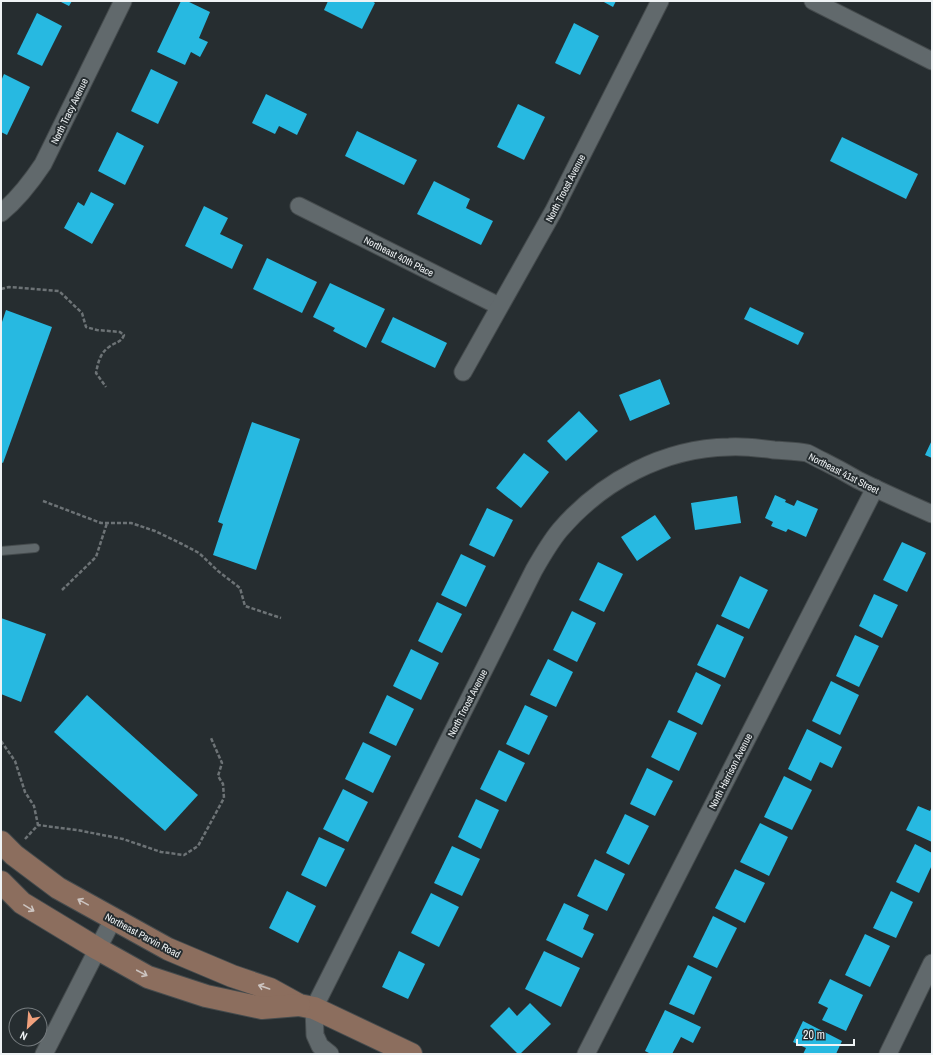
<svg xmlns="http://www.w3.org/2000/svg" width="933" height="1055" font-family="'Archivo Narrow',sans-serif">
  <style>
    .building { fill: #27b9e1 }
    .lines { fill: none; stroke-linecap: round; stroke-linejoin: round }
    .lane-casing { stroke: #454b4d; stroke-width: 10 }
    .street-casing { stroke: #454b4d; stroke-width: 19 }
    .secondary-casing { stroke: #454b4d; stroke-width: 24 }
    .path { stroke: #6d7376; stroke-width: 2.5; stroke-dasharray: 4 2; stroke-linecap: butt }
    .lane { stroke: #61696c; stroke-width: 8 }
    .street { stroke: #61696c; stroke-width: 17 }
    .secondary { stroke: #8c6e5e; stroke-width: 22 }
    .oneway { stroke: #ccc4c0 }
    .labels { text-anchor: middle; stroke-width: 4; stroke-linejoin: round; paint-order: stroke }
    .street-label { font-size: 10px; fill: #eff3f5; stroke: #262d30 }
  </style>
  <rect width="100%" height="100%" fill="#262d30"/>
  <g class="building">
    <polygon points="59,1 72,1 69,6"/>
    <polygon points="181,1 187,1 210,12 199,38 208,42 200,57 191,52 185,65 157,52"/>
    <polygon points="328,1 372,1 375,3 362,29 324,10"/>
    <polygon points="602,1 616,1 613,7"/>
    <polygon points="37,13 62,26 42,66 17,54"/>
    <polygon points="574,23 599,36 580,75 555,63"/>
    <polygon points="151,69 178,82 158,124 131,111"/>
    <polygon points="4,74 30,87 7,135 1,132 1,81"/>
    <polygon points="266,94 307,114 297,135 279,126 275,134 252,123"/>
    <polygon points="518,104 545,117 524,160 497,147"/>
    <polygon points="357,131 417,160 404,185 345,156"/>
    <polygon points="117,132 144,146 125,185 98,171"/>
    <polygon points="842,137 918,174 906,199 830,161"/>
    <polygon points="434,181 470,199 466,208 493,221 481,245 417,214"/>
    <polygon points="91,192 114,204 92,244 64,228 78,202 84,206"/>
    <polygon points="204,206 228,218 220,234 243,245 232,269 185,246"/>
    <polygon points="267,258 317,282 302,313 253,289"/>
    <polygon points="330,283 385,309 366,348 333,331 335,328 313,317"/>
    <polygon points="750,307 804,333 798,345 744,319"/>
    <polygon points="6,310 52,327 3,463 1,462 1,325"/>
    <polygon points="393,317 447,343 435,368 381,342"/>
    <polygon points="660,379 670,404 630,421 619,395"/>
    <polygon points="579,411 598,431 566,461 547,441"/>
    <polygon points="252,422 300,439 256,570 213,555 223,524 218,522"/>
    <polygon points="932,440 932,458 925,455"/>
    <polygon points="524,453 549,472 521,508 496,488"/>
    <polygon points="775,495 786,500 785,502 794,506 797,500 818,509 806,537 788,529 786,532 771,526 773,522 765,518"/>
    <polygon points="737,496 741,523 695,530 691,503"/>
    <polygon points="487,508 513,520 494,557 469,545"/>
    <polygon points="655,515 671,538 637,561 621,537"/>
    <polygon points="902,542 926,553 907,592 883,580"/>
    <polygon points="461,554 486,566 466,607 441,595"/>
    <polygon points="598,562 623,574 604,612 579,600"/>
    <polygon points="740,576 768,590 749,629 721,616"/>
    <polygon points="874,594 898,605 882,638 859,626"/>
    <polygon points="437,602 462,614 442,653 418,641"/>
    <polygon points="572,611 596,623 577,662 553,650"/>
    <polygon points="1,618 46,634 21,702 1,694"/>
    <polygon points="717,624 744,637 725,678 697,665"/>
    <polygon points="855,635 879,646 859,687 836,676"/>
    <polygon points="411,649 439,663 421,700 393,686"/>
    <polygon points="548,659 573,672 556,707 530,695"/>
    <polygon points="696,672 721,685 702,725 677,712"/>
    <polygon points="831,681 859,695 840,735 812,721"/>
    <polygon points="87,695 198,795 165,831 54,732"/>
    <polygon points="387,695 414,709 396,746 369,733"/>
    <polygon points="525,705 548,716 529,755 506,744"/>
    <polygon points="669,720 697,733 679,771 651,757"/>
    <polygon points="807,729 842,747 832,768 820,762 811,781 788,769"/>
    <polygon points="363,742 391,756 373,793 345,779"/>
    <polygon points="499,750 525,763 506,802 480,789"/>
    <polygon points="647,768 673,781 655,816 630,804"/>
    <polygon points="784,776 812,790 792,830 764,817"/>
    <polygon points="343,789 368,802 348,842 323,829"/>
    <polygon points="476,799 499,810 481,849 458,837"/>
    <polygon points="918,806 930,811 932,807 932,842 906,830"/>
    <polygon points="625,814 649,826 629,865 606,853"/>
    <polygon points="760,823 788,837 769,876 740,862"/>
    <polygon points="319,837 345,849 326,887 301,875"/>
    <polygon points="915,844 932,853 932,865 919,893 896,882"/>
    <polygon points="452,846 480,859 462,896 434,883"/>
    <polygon points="595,859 625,874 607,911 577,896"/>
    <polygon points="735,869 765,883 745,923 715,908"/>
    <polygon points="287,891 316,906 298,943 269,928"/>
    <polygon points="891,891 913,902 896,938 873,928"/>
    <polygon points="431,893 459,907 439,947 411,933"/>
    <polygon points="564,903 589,915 583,929 594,934 582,958 546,940"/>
    <polygon points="713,916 737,928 717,968 693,957"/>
    <polygon points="865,934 890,946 870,987 845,975"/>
    <polygon points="399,951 425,964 408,999 382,987"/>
    <polygon points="544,951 580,968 561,1007 525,989"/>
    <polygon points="688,965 712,977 694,1015 669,1004"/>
    <polygon points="830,979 863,995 846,1031 822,1020 828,1008 818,1003"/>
    <polygon points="530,1003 551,1024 520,1054 518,1054 490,1026 509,1007 517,1016"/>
    <polygon points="665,1010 701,1027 693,1043 681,1037 672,1054 651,1054 645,1051"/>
    <polygon points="803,1021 842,1041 836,1054 803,1054 806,1048 793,1042"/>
  </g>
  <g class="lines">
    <g class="lane-casing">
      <polyline id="lane" points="1,551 35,548"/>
    </g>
    <g class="street-casing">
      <g id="street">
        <polyline points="813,1 932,61"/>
        <polyline points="299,206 499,306"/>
        <path d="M1,213C18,199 31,182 43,164L123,1"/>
        <polyline points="463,372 553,212 660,1"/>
        <polyline points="44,1054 113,919"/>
        <path d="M330,1054L320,1046L315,1035L314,1008L534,570C542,556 550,542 560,530C602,481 664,448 729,447C744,446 759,448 774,450C785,451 796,451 807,453C812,455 818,459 823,461C835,467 846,473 858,480C882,492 907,503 932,514"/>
        <polyline points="586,1054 875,488"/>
        <polyline points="888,1054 932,963"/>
      </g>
    </g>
    <g class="secondary-casing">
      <g id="secondary">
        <polyline points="1,842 14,855 58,888 168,949 232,976 270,989 299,1005 314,1008 411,1054"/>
        <polyline points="1,882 22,903 98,949 148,977 206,996 262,1008 299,1005"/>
      </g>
    </g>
    <g class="path">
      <path d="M1,289L9,287L59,291L82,313L86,327L97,330L120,332L124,335C121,343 115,342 109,347C100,353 98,363 96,373L106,387"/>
      <polyline points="43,501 101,523 131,523 155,531 182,544 199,553 218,571 240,588 245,606 281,618"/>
      <polyline points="62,590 96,557 107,523"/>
      <polyline points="1,741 15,761 25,792 34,806 38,825"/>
      <polyline points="25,839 38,825 77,830 123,839 161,852 184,855 198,846 224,798 223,784 218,776 222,763 211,738"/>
    </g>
    <use href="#lane" class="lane"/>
    <use href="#street" class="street"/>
    <use href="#secondary" class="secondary"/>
  </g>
  <defs><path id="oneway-shaft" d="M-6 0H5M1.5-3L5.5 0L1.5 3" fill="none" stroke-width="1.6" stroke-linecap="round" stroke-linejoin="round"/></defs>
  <g class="oneway">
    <use href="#oneway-shaft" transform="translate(83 902) rotate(-151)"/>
    <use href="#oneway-shaft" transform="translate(29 908) rotate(31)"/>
    <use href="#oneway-shaft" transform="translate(142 973) rotate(28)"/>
    <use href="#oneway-shaft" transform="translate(264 987) rotate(-161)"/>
  </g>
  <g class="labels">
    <g class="street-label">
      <text transform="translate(69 111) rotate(-64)" y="4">North Tracy Avenue</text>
      <text transform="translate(565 188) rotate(-63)" y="4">North Troost Avenue</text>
      <text transform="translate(399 256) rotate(27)" y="4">Northeast 40th Place</text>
      <text transform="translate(844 473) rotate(27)" y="4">Northeast 41st Street</text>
      <text transform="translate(467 703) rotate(-63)" y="4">North Troost Avenue</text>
      <text transform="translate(730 771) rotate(-63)" y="4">North Harrison Avenue</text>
      <text transform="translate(143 935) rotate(28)" y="4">Northeast Parvin Road</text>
    </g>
  </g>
  <rect width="933" height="1055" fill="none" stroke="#eff3f5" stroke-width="4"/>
  <g transform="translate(28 1027) rotate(206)"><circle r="19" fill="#262d30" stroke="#767c7f"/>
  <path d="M0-3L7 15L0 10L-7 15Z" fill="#f1a17d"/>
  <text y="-6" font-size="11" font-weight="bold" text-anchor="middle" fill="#eff3f5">N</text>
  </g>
  <path d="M797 1039v6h57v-6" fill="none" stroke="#eff3f5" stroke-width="2"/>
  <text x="803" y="1039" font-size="12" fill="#eff3f5" stroke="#262d30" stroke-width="3" paint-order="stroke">20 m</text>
</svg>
